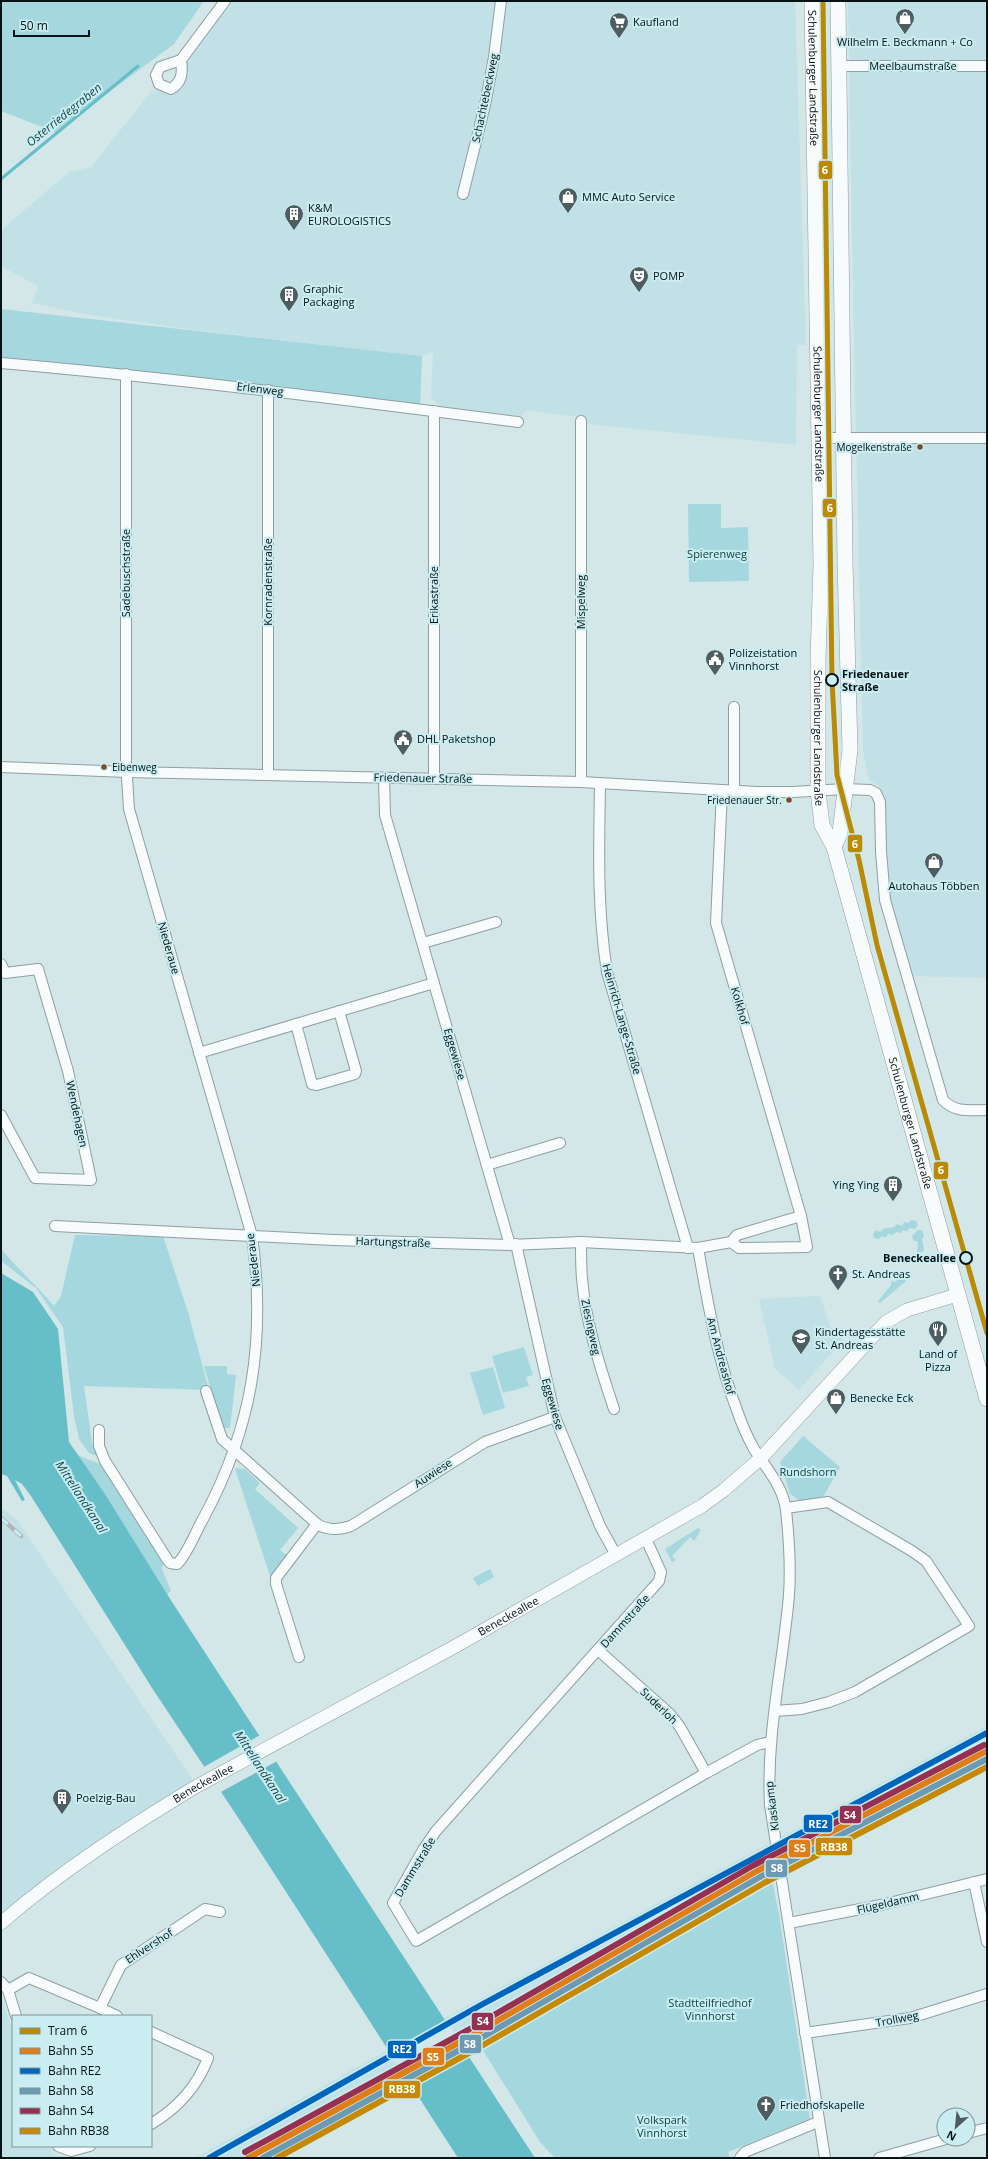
<svg xmlns="http://www.w3.org/2000/svg" width="988" height="2159" font-family="'Open Sans',sans-serif">
  <style>
    .built { fill: #c1e1e6 }
    .green { fill: #a5d8de }
    .water { fill: #66bec8 }
    .pier { fill: #d3e6e8 }
    .lines { fill: none; stroke-linecap: round; stroke-linejoin: round }
    .stream { stroke: #66bec8; stroke-width: 3 }
    .minor-casing { stroke: #8f9ea0; stroke-width: 12 }
    .tertiary-casing { stroke: #8f9ea0; stroke-width: 14 }
    .secondary-casing { stroke: #8f9ea0; stroke-width: 16 }
    .minor { stroke: #f8fbfc; stroke-width: 10 }
    .tertiary { stroke: #f8fbfc; stroke-width: 13 }
    .secondary { stroke: #f8fbfc; stroke-width: 15 }
    .rail-casing { stroke: #b2b6b7; stroke-width: 4.5 }
    .rail { stroke: #caedf1; stroke-width: 3; stroke-dasharray: 9; stroke-linecap: butt }
    .rail-1-casing { stroke: #caedf1; stroke-width: 9 }
    .rail-2-casing { stroke: #caedf1; stroke-width: 9 }
    .rail-3-casing { stroke: #caedf1; stroke-width: 9 }
    .rail-4-casing { stroke: #caedf1; stroke-width: 9 }
    .rail-5-casing { stroke: #caedf1; stroke-width: 9 }
    .rail-1 { stroke: #df7e18; stroke-width: 6 }
    .rail-2 { stroke: #0065bd; stroke-width: 6 }
    .rail-3 { stroke: #6c9ab3; stroke-width: 6 }
    .rail-4 { stroke: #972f50; stroke-width: 6 }
    .rail-5 { stroke: #c78904; stroke-width: 6 }
    .tram-1-casing { stroke: #caedf1; stroke-width: 8 }
    .tram-1 { stroke: #bc8905; stroke-width: 5 }
    .bus-dot { fill: #7a4b2a; stroke: #caedf1; stroke-width: 1.5 }
    .stop-dot { fill: #caedf1; stroke: #071315; stroke-width: 2 }
    .labels { text-anchor: middle; stroke-width: 4; stroke-linejoin: round; paint-order: stroke }
    .bus-label { font-size: 10px; fill: #071315; stroke: #caedf1; text-anchor: end }
    .poi-label { font-size: 11px; fill: #071315; stroke: #caedf1; text-anchor: start }
    .street-label { font-size: 11px; fill: #071315; stroke: #caedf1 }
    .park-label { font-size: 11px; fill: #0d4247; stroke: #caedf1 }
    .stop-label { font-size: 11px; font-weight: bold; fill: #071315; stroke: #caedf1; text-anchor: start }
    .water-label { font-size: 12px; font-style: italic; fill: #15484d; stroke: #caedf1 }
    .line-badge { stroke: #caedf1; stroke-width: 1.5 }
    .badge-label { font-size: 11px; text-anchor: middle; font-weight: bold; fill: #fff }
  </style>
  <rect width="100%" height="100%" fill="#d3e6e8"/>
  <g class="built">
    <polygon points="226,1 795,1 806,345 797,345 796,445 587,424 587,418 526,410 521,416 438,406 431,396 433,351 422,356 187,329 90,315 32,303 38,286 1,266 1,233 6,226 69,172 91,167 151,92 178,84 181,60"/>
    <polygon points="848,1 987,1 987,978 911,976 890,900 887,877 885,798 879,786 869,780 863,750 853,295"/>
    <polygon points="820,1296 830,1326 843,1340 799,1390 775,1369 759,1299"/>
    <polygon points="1,1508 17,1520 197,1786 1,1923"/>
    <polygon points="987,1726 987,1763 772,1880 403,2086 279,2158 195,2158 454,2013"/>
    <polygon points="1,1996 13,2031 13,2146 50,2146 53,2155 71,2158 1,2158"/>
  </g>
  <g class="green">
    <polygon points="1,1 204,1 174,44 55,132 1,111"/>
    <polygon points="1,309 422,356 420,409 1,364"/>
    <polygon points="688,504 721,504 721,528 748,527 749,581 689,582"/>
    <polygon points="911,1220 916,1221 918,1226 914,1229 910,1228 907,1231 903,1230 901,1233 896,1232 893,1235 888,1234 886,1238 882,1236 879,1239 874,1238 873,1234 876,1230 880,1232 883,1229 894,1227 897,1224 902,1226 904,1222 909,1223"/>
    <polygon points="918,1230 922,1230 924,1236 922,1239 924,1250 921,1253 917,1253 918,1242 913,1240 912,1236"/>
    <path d="M75,1235L163,1236L188,1312L209,1390L84,1386L92,1443L100,1457L89,1453L79,1439L74,1416L63,1327L36,1288L1,1261V1249C18,1269 37,1286 54,1306L61,1296Z"/>
    <polygon points="897,1274 904,1276 906,1281 880,1303 878,1301 891,1285 891,1281 895,1282 898,1279"/>
    <polygon points="524,1347 533,1375 526,1377 529,1386 503,1393 492,1356"/>
    <polygon points="204,1366 227,1366 227,1374 236,1375 230,1428 222,1428"/>
    <polygon points="493,1367 505,1408 483,1415 470,1373"/>
    <polygon points="803,1436 840,1467 823,1497 800,1501 790,1494 780,1462"/>
    <polygon points="77,1455 100,1464 104,1463 164,1560 162,1569 171,1591 167,1594 105,1494"/>
    <polygon points="237,1468 245,1469 260,1483 255,1489 298,1528 280,1550 288,1556 271,1579 235,1469"/>
    <polygon points="698,1528 701,1530 694,1541 690,1537 672,1556 676,1560 672,1562 665,1549"/>
    <polygon points="490,1569 494,1577 478,1586 473,1578"/>
    <polygon points="772,1880 779,1914 810,2119 728,2152 730,2158 555,2158 540,2142 479,2044"/>
  </g>
  <polygon class="water" points="1,1273 33,1292 58,1329 69,1442 105,1494 172,1602 535,2158 458,2158 239,1819 154,1691 31,1496 22,1484 15,1480 25,1500 22,1501 7,1476 1,1474"/>
  <g class="pier">
    <polygon points="262,1734 279,1760 219,1793 202,1768"/>
    <polygon points="446,2020 465,2050 408,2082 388,2052"/>
  </g>
  <g class="lines">
    <polyline class="stream" points="1,179 138,66"/>
    <g class="minor-casing">
      <g id="minor">
        <path d="M181,60C183,73 182,82 171,89L159,84L156,75L160,67L181,60L225,1"/>
        <polyline points="839,66 987,66"/>
        <polyline points="463,194 485,105 494,57 501,1"/>
        <path d="M1,363C174,378 346,400 518,422"/>
        <polyline points="268,390 268,775"/>
        <polyline points="434,411 434,778"/>
        <polyline points="819,438 987,438"/>
        <path d="M1,767L127,772L581,782L757,792H793L845,789L870,790L876,793L880,802L881,851L885,900L943,1100C955,1113 971,1110 987,1110"/>
        <polyline points="384,778 385,815 510,1245"/>
        <polyline points="581,782 581,421"/>
        <path d="M600,784C599,849 597,908 607,972L688,1248"/>
        <polyline points="722,791 716,923 801,1216"/>
        <polyline points="734,791 734,707"/>
        <polyline points="423,943 496,922"/>
        <polyline points="1,964 5,973 38,969 68,1071 91,1180 35,1178 1,1115"/>
        <polyline points="296,1024 312,1084 317,1085 355,1074 356,1071 339,1011"/>
        <polyline points="199,1053 434,983"/>
        <polyline points="487,1165 560,1143"/>
        <polyline points="55,1226 333,1240 510,1245 581,1242 698,1248 731,1242 737,1235 801,1216 807,1247 739,1248 731,1242"/>
        <path d="M581,1242C581,1254 581,1267 582,1279C586,1324 600,1367 614,1409"/>
        <polyline points="516,1244 555,1417 600,1526 616,1555"/>
        <path d="M698,1248C708,1304 717,1359 738,1413C742,1425 748,1438 754,1449C766,1468 783,1486 786,1510C789,1538 791,1566 789,1595C783,1665 766,1734 770,1805L825,2158"/>
        <path d="M206,1391L222,1439L317,1524C328,1531 339,1530 351,1526L485,1442L555,1417"/>
        <path d="M99,1430V1446L105,1461L167,1559L170,1563L177,1564C187,1555 196,1531 203,1519C253,1427 266,1339 252,1236L129,809L126,762V374"/>
        <polyline points="646,1539 661,1572 659,1581 436,1831 423,1850 393,1903 416,1941 706,1773 757,1745 770,1742"/>
        <polyline points="598,1650 670,1714 680,1727 706,1773"/>
        <polyline points="299,1657 276,1584 276,1578 317,1524"/>
        <polyline points="775,1711 802,1709 829,1702 855,1692 969,1626 926,1561 912,1551 828,1502 786,1508"/>
        <polyline points="974,1882 987,1942"/>
        <polyline points="789,1923 881,1905 987,1879"/>
        <polyline points="1,1982 8,1990 16,2016"/>
        <polyline points="8,1990 29,1978 100,2008 121,1965 205,1909 220,1912"/>
        <polyline points="100,2008 117,2016"/>
        <path d="M151,2032L208,2058C197,2087 178,2108 151,2124"/>
        <polyline points="805,2033 910,2018 987,1994"/>
        <polyline points="968,2133 987,2128"/>
        <polyline points="58,2146 71,2151 90,2146"/>
        <polyline points="740,2158 745,2152 818,2122"/>
        <polyline points="879,2158 946,2139"/>
      </g>
    </g>
    <g class="tertiary-casing">
      <g id="tertiary">
        <path id="s1" d="M1,1923C61,1871 129,1827 197,1786L454,1647L702,1506L724,1490L761,1458L886,1322L907,1310L957,1295"/>
      </g>
    </g>
    <g class="secondary-casing">
      <g id="secondary">
        <path id="s2" d="M812,1L821,565L818,660V791L822,825L834,847L987,1399"/>
        <polyline points="834,847 840,833 850,750 845,562 838,1"/>
      </g>
    </g>
    <use href="#minor" class="minor"/>
    <use href="#tertiary" class="tertiary"/>
    <use href="#secondary" class="secondary"/>
    <g class="rail-casing">
      <polyline id="rail" points="1,1518 21,1536"/>
    </g>
    <use href="#rail" class="rail"/>
    <g class="rail-1-casing">
      <polyline id="rail-1" points="248,2158 471,2036 757,1871 987,1751"/>
    </g>
    <g class="rail-2-casing">
      <polyline id="rail-2" points="209,2158 481,2005 987,1733"/>
    </g>
    <g class="rail-3-casing">
      <polyline id="rail-3" points="263,2158 474,2042 760,1877 987,1759"/>
    </g>
    <g class="rail-4-casing">
      <polyline id="rail-4" points="245,2152 468,2030 754,1865 984,1745"/>
    </g>
    <g class="rail-5-casing">
      <polyline id="rail-5" points="277,2158 478,2048 764,1883 987,1767"/>
    </g>
    <use href="#rail-1" class="rail-1"/>
    <use href="#rail-2" class="rail-2"/>
    <use href="#rail-3" class="rail-3"/>
    <use href="#rail-4" class="rail-4"/>
    <use href="#rail-5" class="rail-5"/>
    <g class="tram-1-casing">
      <polyline id="tram-1" points="823,1 832,680 837,775 859,860 877,945 987,1333"/>
    </g>
    <use href="#tram-1" class="tram-1"/>
  </g>
  <defs>
    <g id="shop-pin" transform="scale(1)"><path d="M0 17L-7.5 6A9.5 9.5 0 1 1 7.5 6Z" fill="#4e5d5f" stroke="#caedf1"/><path d="M-5-2.5h2.3a2.7 3.5 0 0 1 5.4 0H5L5.5 6h-11ZM-1.5-2.5h3a1.5 2.3 0 0 0-3 0Z" fill="#fff"/></g>
    <g id="supermarket-pin" transform="scale(1)"><path d="M0 17L-7.5 6A9.5 9.5 0 1 1 7.5 6Z" fill="#4e5d5f" stroke="#caedf1"/><path d="M-6-5.5h2.5l.6 2H6L4.5 2H-2.5L-4.4-4H-6ZM-1.5 3.2a1.3 1.3 0 1 0 .1 0ZM3 3.2a1.3 1.3 0 1 0 .1 0Z" fill="#fff"/></g>
    <g id="building-pin" transform="scale(1)"><path d="M0 17L-7.5 6A9.5 9.5 0 1 1 7.5 6Z" fill="#4e5d5f" stroke="#caedf1"/><path d="M-4-6H4V6H1V3H-1V6H-4ZM-2.5-4.3h1.7v1.8h-1.7ZM.8-4.3h1.7v1.8H.8ZM-2.5-1h1.7V.8h-1.7ZM.8-1h1.7V.8H.8Z" fill="#fff"/></g>
    <g id="theatre-pin" transform="scale(1)"><path d="M0 17L-7.5 6A9.5 9.5 0 1 1 7.5 6Z" fill="#4e5d5f" stroke="#caedf1"/><path d="M-5-5.5Q0-4 5-5.5V0Q5 5 0 6Q-5 5-5 0ZM-3.3-2.5H-1v1.5H-3.3ZM1-2.5H3.3v1.5H1ZM-2.8 1Q0 5.5 2.8 1Z" fill="#fff"/></g>
    <g id="civic-pin" transform="scale(1)"><path d="M0 17L-7.5 6A9.5 9.5 0 1 1 7.5 6Z" fill="#4e5d5f" stroke="#caedf1"/><path d="M-.6-6.5H3V-4.5H.6V-3L4-1V1h2V6H-6V1h2V-1L-.6-3ZM-1.2 2.5V6h2.4V2.5Z" fill="#fff"/></g>
    <g id="church-pin" transform="scale(1)"><path d="M0 17L-7.5 6A9.5 9.5 0 1 1 7.5 6Z" fill="#4e5d5f" stroke="#caedf1"/><path d="M-1.2-6h2.4v3.5h3.3v2.4h-3.3V6h-2.4V-.1h-3.3v-2.4h3.3Z" fill="#fff"/></g>
    <g id="restaurant-pin" transform="scale(1)"><path d="M0 17L-7.5 6A9.5 9.5 0 1 1 7.5 6Z" fill="#4e5d5f" stroke="#caedf1"/><path d="M-5-6h1v4h1v-4h1v4h1v-4h1v5L-1.5 .5V6h-2V.5L-5-1ZM5-6V6H3V1.5H1.5Q1.5-4 5-6Z" fill="#fff"/></g>
    <g id="school-pin" transform="scale(1)"><path d="M0 17L-7.5 6A9.5 9.5 0 1 1 7.5 6Z" fill="#4e5d5f" stroke="#caedf1"/><path d="M0-5L7-2L0 1L-7-2ZM-4 1L0 2.5L4 1V4Q0 6-4 4Z" fill="#fff"/></g>
  </defs>
  <g fill-rule="evenodd">
    <use href="#shop-pin" x="905" y="18"/>
    <use href="#supermarket-pin" x="619" y="22"/>
    <use href="#shop-pin" x="568" y="197"/>
    <use href="#building-pin" x="294" y="214"/>
    <use href="#theatre-pin" x="639" y="276"/>
    <use href="#building-pin" x="289" y="295"/>
    <use href="#civic-pin" x="715" y="659"/>
    <use href="#civic-pin" x="403" y="739"/>
    <use href="#shop-pin" x="934" y="862"/>
    <use href="#building-pin" x="893" y="1185"/>
    <use href="#church-pin" x="838" y="1274"/>
    <use href="#restaurant-pin" x="938" y="1330"/>
    <use href="#school-pin" x="801" y="1338"/>
    <use href="#shop-pin" x="836" y="1398"/>
    <use href="#building-pin" x="62" y="1798"/>
    <use href="#church-pin" x="766" y="2105"/>
  </g>
  <g class="bus-dot">
    <circle cx="920" cy="447" r="3.5"/>
    <circle cx="104" cy="767" r="3.5"/>
    <circle cx="789" cy="800" r="3.5"/>
  </g>
  <g class="stop-dot">
    <circle cx="832" cy="680" r="6"/>
    <circle cx="966" cy="1258" r="6"/>
  </g>
  <g class="labels">
    <g class="bus-label">
      <text x="912" y="451">Mogelkenstraße</text>
      <text x="112" y="771" text-anchor="start">Eibenweg</text>
      <text x="782" y="804">Friedenauer Str.</text>
    </g>
    <g class="poi-label">
      <text x="633" y="26">Kaufland</text>
      <text x="905" y="46" text-anchor="middle">Wilhelm E. Beckmann + Co</text>
      <text x="582" y="201">MMC Auto Service</text>
      <text x="308" y="212">K&amp;M<tspan x="308" dy="13">EUROLOGISTICS</tspan></text>
      <text x="653" y="280">POMP</text>
      <text x="303" y="293">Graphic<tspan x="303" dy="13">Packaging</tspan></text>
      <text x="729" y="657">Polizeistation<tspan x="729" dy="13">Vinnhorst</tspan></text>
      <text x="417" y="743">DHL Paketshop</text>
      <text x="934" y="890" text-anchor="middle">Autohaus Többen</text>
      <text x="879" y="1189" text-anchor="end">Ying Ying</text>
      <text x="852" y="1278">St. Andreas</text>
      <text x="815" y="1336">Kindertagesstätte<tspan x="815" dy="13">St. Andreas</tspan></text>
      <text x="938" y="1358" text-anchor="middle">Land of<tspan x="938" dy="13">Pizza</tspan></text>
      <text x="850" y="1402">Benecke Eck</text>
      <text x="76" y="1802">Poelzig-Bau</text>
      <text x="780" y="2109">Friedhofskapelle</text>
    </g>
    <g class="street-label">
      <text x="913" y="70">Meelbaumstraße</text>
      <text dy="4" stroke="none"><textPath href="#s2" startOffset="77">Schulenburger Landstraße</textPath></text>
      <text transform="translate(485 98) rotate(-78)" y="4">Schachtebeckweg</text>
      <text transform="translate(260 389) rotate(7)" y="4">Erlenweg</text>
      <text dy="4" stroke="none"><textPath href="#s2" startOffset="413">Schulenburger Landstraße</textPath></text>
      <text transform="translate(126 573) rotate(-90)" y="4">Sadebuschstraße</text>
      <text transform="translate(268 582) rotate(-90)" y="4">Kornradenstraße</text>
      <text transform="translate(434 595) rotate(-90)" y="4">Erikastraße</text>
      <text transform="translate(581 602) rotate(-90)" y="4">Mispelweg</text>
      <text dy="4" stroke="none"><textPath href="#s2" startOffset="737">Schulenburger Landstraße</textPath></text>
      <text transform="translate(423 778) rotate(1)" y="4">Friedenauer Straße</text>
      <text transform="translate(169 948) rotate(74)" y="4">Niederaue</text>
      <text transform="translate(740 1006) rotate(74)" y="4">Kolkhof</text>
      <text transform="translate(622 1019) rotate(74)" y="4">Heinrich-Lange-Straße</text>
      <text transform="translate(455 1054) rotate(74)" y="4">Eggewiese</text>
      <text transform="translate(77 1114) rotate(78)" y="4">Wendehagen</text>
      <text dy="4" stroke="none"><textPath href="#s2" startOffset="1136">Schulenburger Landstraße</textPath></text>
      <text transform="translate(393 1242) rotate(2)" y="4">Hartungstraße</text>
      <text transform="translate(253 1260) rotate(-97)" y="4">Niederaue</text>
      <text transform="translate(591 1327) rotate(78)" y="4">Ziesingweg</text>
      <text transform="translate(721 1356) rotate(75)" y="4">Am Andreashof</text>
      <text transform="translate(553 1404) rotate(74)" y="4">Eggewiese</text>
      <text transform="translate(433 1473) rotate(-33)" y="4">Auwiese</text>
      <text dy="4" stroke="none"><textPath href="#s1" startOffset="594">Beneckeallee</textPath></text>
      <text transform="translate(625 1621) rotate(-48)" y="4">Dammstraße</text>
      <text transform="translate(659 1706) rotate(44)" y="4">Suderloh</text>
      <text dy="4" stroke="none"><textPath href="#s1" startOffset="246">Beneckeallee</textPath></text>
      <text transform="translate(772 1806) rotate(-97)" y="4">Klaskamp</text>
      <text transform="translate(415 1867) rotate(-59)" y="4">Dammstraße</text>
      <text transform="translate(888 1903) rotate(-13)" y="4">Flügeldamm</text>
      <text transform="translate(149 1946) rotate(-33)" y="4">Ehlvershof</text>
      <text transform="translate(897 2019) rotate(-11)" y="4">Trollweg</text>
    </g>
    <g class="park-label">
      <text x="717" y="558">Spierenweg</text>
      <text x="808" y="1476">Rundshorn</text>
      <text x="710" y="2007">Stadtteilfriedhof<tspan x="710" dy="13">Vinnhorst</tspan></text>
      <text x="662" y="2124">Volkspark<tspan x="662" dy="13">Vinnhorst</tspan></text>
    </g>
    <g class="stop-label">
      <text x="842" y="678">Friedenauer<tspan x="842" dy="13">Straße</tspan></text>
      <text x="956" y="1262" text-anchor="end">Beneckeallee</text>
    </g>
    <g class="water-label">
      <text transform="translate(64 115) rotate(-39)" y="4">Osterriedegraben</text>
      <text transform="translate(81 1497) rotate(57)" y="4">Mittellandkanal</text>
      <text transform="translate(260 1767) rotate(57)" y="4">Mittellandkanal</text>
    </g>
  </g>
  <g class="line-badge">
    <rect x="818" y="160" width="15" height="20" rx="4" fill="#bc8905"/>
    <rect x="822" y="498" width="15" height="20" rx="4" fill="#bc8905"/>
    <rect x="847" y="834" width="16" height="19" rx="4" fill="#bc8905"/>
    <rect x="933" y="1161" width="16" height="19" rx="4" fill="#bc8905"/>
    <rect x="839" y="1805" width="23" height="19" rx="4" fill="#972f50"/>
    <rect x="803" y="1814" width="30" height="19" rx="4" fill="#0065bd"/>
    <rect x="815" y="1837" width="38" height="19" rx="4" fill="#c78904"/>
    <rect x="788" y="1839" width="23" height="19" rx="4" fill="#df7e18"/>
    <rect x="765" y="1859" width="23" height="19" rx="4" fill="#6c9ab3"/>
    <rect x="471" y="2012" width="23" height="19" rx="4" fill="#972f50"/>
    <rect x="459" y="2034" width="23" height="20" rx="4" fill="#6c9ab3"/>
    <rect x="387" y="2040" width="30" height="19" rx="4" fill="#0065bd"/>
    <rect x="422" y="2047" width="23" height="19" rx="4" fill="#df7e18"/>
    <rect x="383" y="2080" width="38" height="19" rx="4" fill="#c78904"/>
  </g>
  <g class="badge-label">
    <text x="825" y="174">6</text>
    <text x="830" y="512">6</text>
    <text x="855" y="848">6</text>
    <text x="941" y="1174">6</text>
    <text x="850" y="1819">S4</text>
    <text x="818" y="1828">RE2</text>
    <text x="834" y="1851">RB38</text>
    <text x="800" y="1852">S5</text>
    <text x="777" y="1872">S8</text>
    <text x="483" y="2025">S4</text>
    <text x="470" y="2048">S8</text>
    <text x="402" y="2053">RE2</text>
    <text x="433" y="2061">S5</text>
    <text x="402" y="2093">RB38</text>
  </g>
  <rect width="988" height="2159" fill="none" stroke="#071315" stroke-width="4"/>
  <rect x="12" y="2015" width="140" height="132" fill="#caedf1" stroke="#7c9699"/>
  <rect x="20" y="2028" width="20" height="6" fill="#bc8905" stroke="#7c9699"/>
  <text x="48" y="2035" font-size="12" fill="#071315">Tram 6</text>
  <rect x="20" y="2048" width="20" height="6" fill="#df7e18" stroke="#7c9699"/>
  <text x="48" y="2055" font-size="12" fill="#071315">Bahn S5</text>
  <rect x="20" y="2068" width="20" height="6" fill="#0065bd" stroke="#7c9699"/>
  <text x="48" y="2075" font-size="12" fill="#071315">Bahn RE2</text>
  <rect x="20" y="2088" width="20" height="6" fill="#6c9ab3" stroke="#7c9699"/>
  <text x="48" y="2095" font-size="12" fill="#071315">Bahn S8</text>
  <rect x="20" y="2108" width="20" height="6" fill="#972f50" stroke="#7c9699"/>
  <text x="48" y="2115" font-size="12" fill="#071315">Bahn S4</text>
  <rect x="20" y="2128" width="20" height="6" fill="#c78904" stroke="#7c9699"/>
  <text x="48" y="2135" font-size="12" fill="#071315">Bahn RB38</text>
  <g transform="translate(956 2127) rotate(207)"><circle r="19" fill="#caedf1" stroke="#7c9699"/>
  <path d="M0-3L7 15L0 10L-7 15Z" fill="#4e5d5f"/>
  <text y="-6" font-size="11" font-weight="bold" text-anchor="middle" fill="#071315">N</text>
  </g>
  <path d="M14 30v6h75v-6" fill="none" stroke="#071315" stroke-width="2"/>
  <text x="20" y="30" font-size="12" fill="#071315" stroke="#caedf1" stroke-width="3" paint-order="stroke">50 m</text>
</svg>
